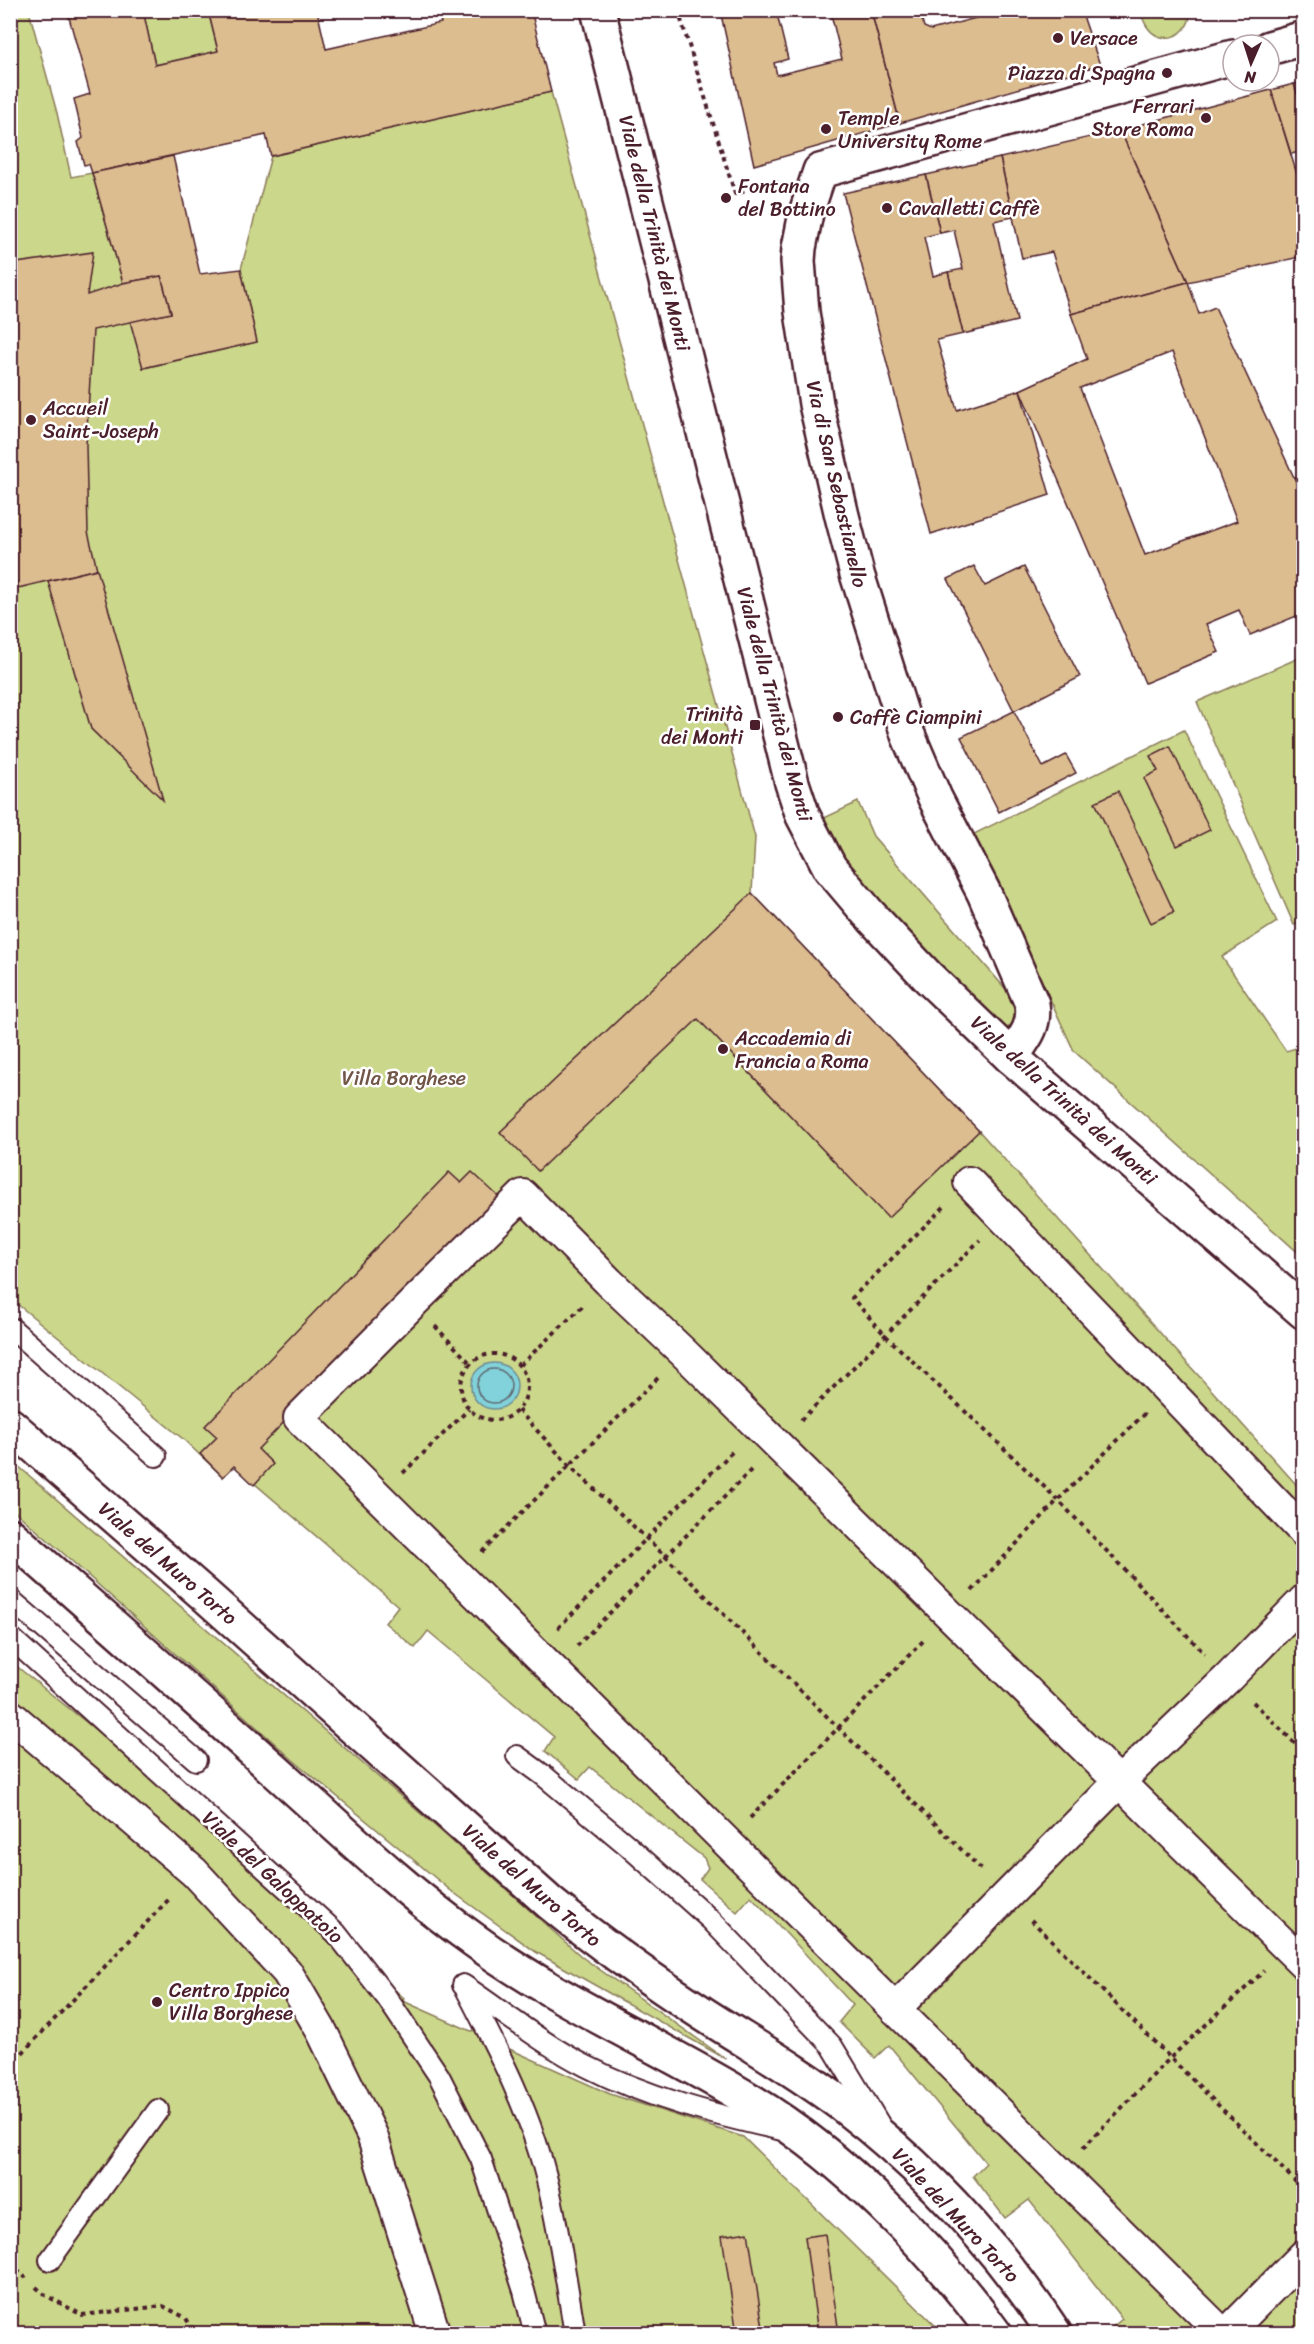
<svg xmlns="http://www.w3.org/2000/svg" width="1314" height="2344" font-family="Sriracha,sans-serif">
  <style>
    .green { fill: #cbd78a; stroke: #8a7b5a; stroke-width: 1.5 }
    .water { fill: #81d2da; stroke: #6b8a94; stroke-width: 1.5 }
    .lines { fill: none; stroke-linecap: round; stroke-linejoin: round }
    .shore { stroke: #606771; stroke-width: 1.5 }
    .building { fill: #dcbd90; stroke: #4a1f2b; stroke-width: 1.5; fill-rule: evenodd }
    .service-casing { stroke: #4a1f2b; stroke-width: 24 }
    .pedestrian-casing { stroke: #4a1f2b; stroke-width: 34 }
    .minor-casing { stroke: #4a1f2b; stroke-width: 38 }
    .tertiary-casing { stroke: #4a1f2b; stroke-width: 38 }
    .primary-casing { stroke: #4a1f2b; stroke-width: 38 }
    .path { stroke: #4a1f2b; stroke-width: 4; stroke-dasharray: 4.5 4.5; stroke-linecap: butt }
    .service { stroke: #fff; stroke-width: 20 }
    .pedestrian { stroke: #fff; stroke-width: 30 }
    .minor { stroke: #fff; stroke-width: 33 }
    .tertiary { stroke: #fff; stroke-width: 33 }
    .primary { stroke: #fff; stroke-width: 33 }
    .poi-dot { fill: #4a1f2b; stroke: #fff; stroke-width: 2 }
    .labels { text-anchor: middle; stroke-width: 5; stroke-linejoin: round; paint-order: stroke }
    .poi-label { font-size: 20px; fill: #4a1f2b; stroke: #fff; text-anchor: start }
    .street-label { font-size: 20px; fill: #4a1f2b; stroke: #fff }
    .park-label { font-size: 20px; fill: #715648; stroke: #fff }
  </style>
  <rect width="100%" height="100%" fill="#fff"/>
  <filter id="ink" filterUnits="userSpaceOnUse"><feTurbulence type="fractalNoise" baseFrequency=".0167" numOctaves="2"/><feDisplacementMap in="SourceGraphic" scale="12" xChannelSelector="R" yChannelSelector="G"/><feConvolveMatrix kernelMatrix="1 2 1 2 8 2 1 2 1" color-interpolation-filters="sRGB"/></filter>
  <g filter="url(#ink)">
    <g class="green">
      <polygon points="11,11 29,11 57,113 71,177 92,173 123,283 144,368 257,342 241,269 271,156 551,92 755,837 752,893 979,1131 1303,1492 1303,2333 1110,2333 1108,2331 1122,2319 1029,2200 1005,2218 973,2176 986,2163 889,2045 875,2058 839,2022 853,2005 751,1896 737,1912 700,1879 708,1868 704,1858 590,1767 579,1779 545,1751 554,1737 428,1631 415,1648 385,1623 398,1606 234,1466 223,1477 183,1439 11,1299"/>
      <polygon points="143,11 208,11 218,51 155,65"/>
      <path d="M1140,11H1190C1192,34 1163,48 1148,28C1144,23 1142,16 1140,11Z"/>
      <polygon points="1301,657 1304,663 1304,921 1294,925 1197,702"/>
      <polygon points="1184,730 1277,922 1222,957 1286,1051 1303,1046 1303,1257 1074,1051 974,834"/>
      <polygon points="858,802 873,836 1017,1002 1016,1020 1000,1035 845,868 820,820"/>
      <polygon points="10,1459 434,1825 582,1957 726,2059 536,1952 450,1890 293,1760 64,1554 11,1508"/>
      <polygon points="10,1661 122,1751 404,1998 403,2001 471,2031 482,2029 505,2047 610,2094 743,2137 943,2333 11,2333"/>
    </g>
    <circle class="water" cx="494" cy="1386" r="23"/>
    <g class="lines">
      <circle class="shore" cx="494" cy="1386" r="17"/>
    </g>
    <g class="building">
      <polygon points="67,10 143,10 155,65 218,51 208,10 317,10 326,49 441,23 438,10 531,10 551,92 271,156 266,135 92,173 89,164 84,165 78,142 83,138 74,99 90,94"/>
      <polygon points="720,10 776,10 788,59 774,63 777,75 842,59 830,10 871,10 900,123 754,165"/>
      <polygon points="871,10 919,10 924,27 931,30 987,15 992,10 1081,10 1100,65 900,123"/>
      <polygon points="1304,82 1304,116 1294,84"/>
      <polygon points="1294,84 1304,116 1304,151 1291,154 1271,90"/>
      <polygon points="1271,90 1304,197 1304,256 1188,282 1120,130"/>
      <polygon points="1120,130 1188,282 1071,314 1052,252 1022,258 1000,158"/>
      <polygon points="173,156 200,274 241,269 257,342 143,368 130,321 171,313 161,276 123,283 92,173"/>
      <polygon points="1000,158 1013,217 994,221 1017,321 963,334 948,272 963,269 954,230 940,233 926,175"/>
      <polygon points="926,175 940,233 924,237 933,276 948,272 963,334 937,340 957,410 1020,390 1050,495 931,534 843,193"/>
      <polygon points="93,252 87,295 123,283 161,276 171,313 93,330 86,445 88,532 97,569 18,588 10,560 10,264"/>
      <path d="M1188,282L1199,314L1215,307L1304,499V613L1250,635L1239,610L1206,624L1219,652L1145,683L1020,390L1087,359L1071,314ZM1172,352L1237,521L1145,555L1080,388Z"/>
      <polygon points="1304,473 1304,499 1295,477"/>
      <polygon points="974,566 985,586 1024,567 1080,677 1014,711 948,579"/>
      <polygon points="97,569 163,800 91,729 48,581"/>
      <polygon points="1014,711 1043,767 1066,755 1076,773 999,812 961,737"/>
      <polygon points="1170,746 1210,830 1177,846 1144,778 1158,771 1150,756"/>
      <polygon points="1118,791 1174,912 1151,923 1095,802"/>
      <polygon points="752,893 979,1131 888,1218 698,1019 538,1171 500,1132"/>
      <polygon points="449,1172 461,1183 472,1172 500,1198 258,1449 273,1464 254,1485 234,1466 223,1477 200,1454 217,1437 205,1426"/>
      <polygon points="748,2232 764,2334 737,2334 722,2236"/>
      <polygon points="825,2234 839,2334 818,2334 805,2237"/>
    </g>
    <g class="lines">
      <g class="service-casing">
        <g id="service">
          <polyline points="10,1327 156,1456"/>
          <polyline points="10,1599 196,1760"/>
          <polyline points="10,1637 336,1933 387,1998 439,2076 481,2159 524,2291 535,2334"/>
          <polyline points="517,1756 543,1775 627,1845 711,1920 832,2046 879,2124"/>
          <path d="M463,1985C503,2012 543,2044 586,2066C648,2098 715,2115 782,2130"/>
          <path d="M465,1987C499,2052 533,2117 549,2189C560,2237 567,2286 575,2334"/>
          <polyline points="50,2260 158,2110"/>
        </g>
      </g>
      <g class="pedestrian-casing">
        <g id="pedestrian">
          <polyline points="969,1182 1304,1532"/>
          <polyline points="10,1715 194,1872 287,1972 322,2032 372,2135 435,2334"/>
          <polyline points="895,2009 1118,1783 1228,1678 1304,1600"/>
          <polyline points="1223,2334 299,1418 413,1303 523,1195 609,1282 684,1353 1304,1964"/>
          <polyline points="1226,2334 1304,2255"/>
        </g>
      </g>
      <g class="minor-casing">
        <g id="minor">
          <polyline points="1269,48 1304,38"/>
          <path d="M1011,1057C1023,1040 1036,1027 1032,1004L984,893L935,798L908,735L857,574L842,516L816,404L802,312L798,261L799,248L806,213L820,171L1233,57"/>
        </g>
      </g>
      <g class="tertiary-casing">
        <polyline id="tertiary" points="598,10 792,783 803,816 830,868 868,913 929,978 1011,1057 1304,1312"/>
      </g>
      <g class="primary-casing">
        <g id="primary">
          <path d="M10,1425L206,1596L550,1903C599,1943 651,1980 705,2015C752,2045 801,2073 845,2107C927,2170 998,2248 1055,2334"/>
          <path d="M10,1535C97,1612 184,1688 269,1765C336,1825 401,1888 474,1940C560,2003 660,2045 751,2101C842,2156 933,2248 995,2334"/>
        </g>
      </g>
      <g class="path">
        <polyline points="678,10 735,194 778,182"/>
        <polyline points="944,1207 852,1298 885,1335 1058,1500 1205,1654"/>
        <polyline points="435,1326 470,1363"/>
        <circle cx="494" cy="1387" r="33"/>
        <polyline points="520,1365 585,1304"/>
        <polyline points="518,1410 569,1465 665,1556 984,1872"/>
        <polyline points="801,1420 980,1240"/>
        <polyline points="403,1473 469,1409"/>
        <polyline points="482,1552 660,1376"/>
        <polyline points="972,1591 1058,1500 1145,1413"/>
        <polyline points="558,1628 734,1450"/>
        <polyline points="577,1646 753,1468"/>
        <polyline points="1253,1702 1304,1752"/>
        <polyline points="750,1818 925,1639"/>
        <polyline points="1031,1920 1304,2190"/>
        <polyline points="10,2066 171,1897"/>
        <polyline points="1083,2148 1170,2058 1264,1971"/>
        <polyline points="10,2264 26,2278"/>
        <polyline points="36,2287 45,2295 82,2315 163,2306 186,2318 195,2334"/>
      </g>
      <use href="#service" class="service"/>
      <use href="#pedestrian" class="pedestrian"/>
      <use href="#minor" class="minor"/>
      <use href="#tertiary" class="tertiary"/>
      <use href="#primary" class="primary"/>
    </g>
  </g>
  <g class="poi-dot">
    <circle cx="1058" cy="38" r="6"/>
    <circle cx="1167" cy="73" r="6"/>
    <circle cx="1206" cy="118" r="6"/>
    <circle cx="826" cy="129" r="6"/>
    <circle cx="726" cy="198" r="6"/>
    <circle cx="887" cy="208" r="6"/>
    <circle cx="31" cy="420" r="6"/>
    <circle cx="838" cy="717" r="6"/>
    <rect x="749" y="719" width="12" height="12" rx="3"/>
    <circle cx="723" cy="1049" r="6"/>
    <circle cx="157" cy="2002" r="6"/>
  </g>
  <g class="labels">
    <g class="poi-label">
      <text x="1070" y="45">Versace</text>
      <text x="1155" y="80" text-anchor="end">Piazza di Spagna</text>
      <text x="1194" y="113" text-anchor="end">Ferrari<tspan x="1194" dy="23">Store Roma</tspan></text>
      <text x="838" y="125">Temple<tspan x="838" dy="23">University Rome</tspan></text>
      <text x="738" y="193">Fontana<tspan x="738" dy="23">del Bottino</tspan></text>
      <text x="899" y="215">Cavalletti Caffè</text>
      <text x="43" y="415">Accueil<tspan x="43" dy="23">Saint-Joseph</tspan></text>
      <text x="743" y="721" text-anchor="end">Trinità<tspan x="743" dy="23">dei Monti</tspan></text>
      <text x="850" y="724">Caffè Ciampini</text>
      <text x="735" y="1045">Accademia di<tspan x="735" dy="23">Francia a Roma</tspan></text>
      <text x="169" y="1997">Centro Ippico<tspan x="169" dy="23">Villa Borghese</tspan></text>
    </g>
    <g class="street-label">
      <text transform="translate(655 233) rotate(76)" y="7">Viale della Trinità dei Monti</text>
      <text transform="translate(837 484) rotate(77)" y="7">Via di San Sebastianello</text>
      <text transform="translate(775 704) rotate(75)" y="7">Viale della Trinità dei Monti</text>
      <text transform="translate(1064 1100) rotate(42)" y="7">Viale della Trinità dei Monti</text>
      <text transform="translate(168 1563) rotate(41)" y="7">Viale del Muro Torto</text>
      <text transform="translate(273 1877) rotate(43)" y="7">Viale del Galoppatoio</text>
      <text transform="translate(532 1885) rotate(41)" y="7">Viale del Muro Torto</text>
      <text transform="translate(956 2215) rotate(47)" y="7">Viale del Muro Torto</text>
    </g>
    <g class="park-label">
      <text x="404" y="1085">Villa Borghese</text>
    </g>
  </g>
  <rect width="1314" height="2344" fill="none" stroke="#fff" stroke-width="36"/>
  <rect x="18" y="18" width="1278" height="2308" fill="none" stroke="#4a1f2b" stroke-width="2" filter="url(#ink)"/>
  <g transform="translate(1251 63) rotate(183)"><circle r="28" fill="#ffffff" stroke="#b7a5aa" stroke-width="1.5"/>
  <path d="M0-4.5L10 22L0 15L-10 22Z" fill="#4a1f2b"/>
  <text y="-9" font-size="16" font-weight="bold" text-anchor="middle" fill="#4a1f2b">N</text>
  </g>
</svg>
